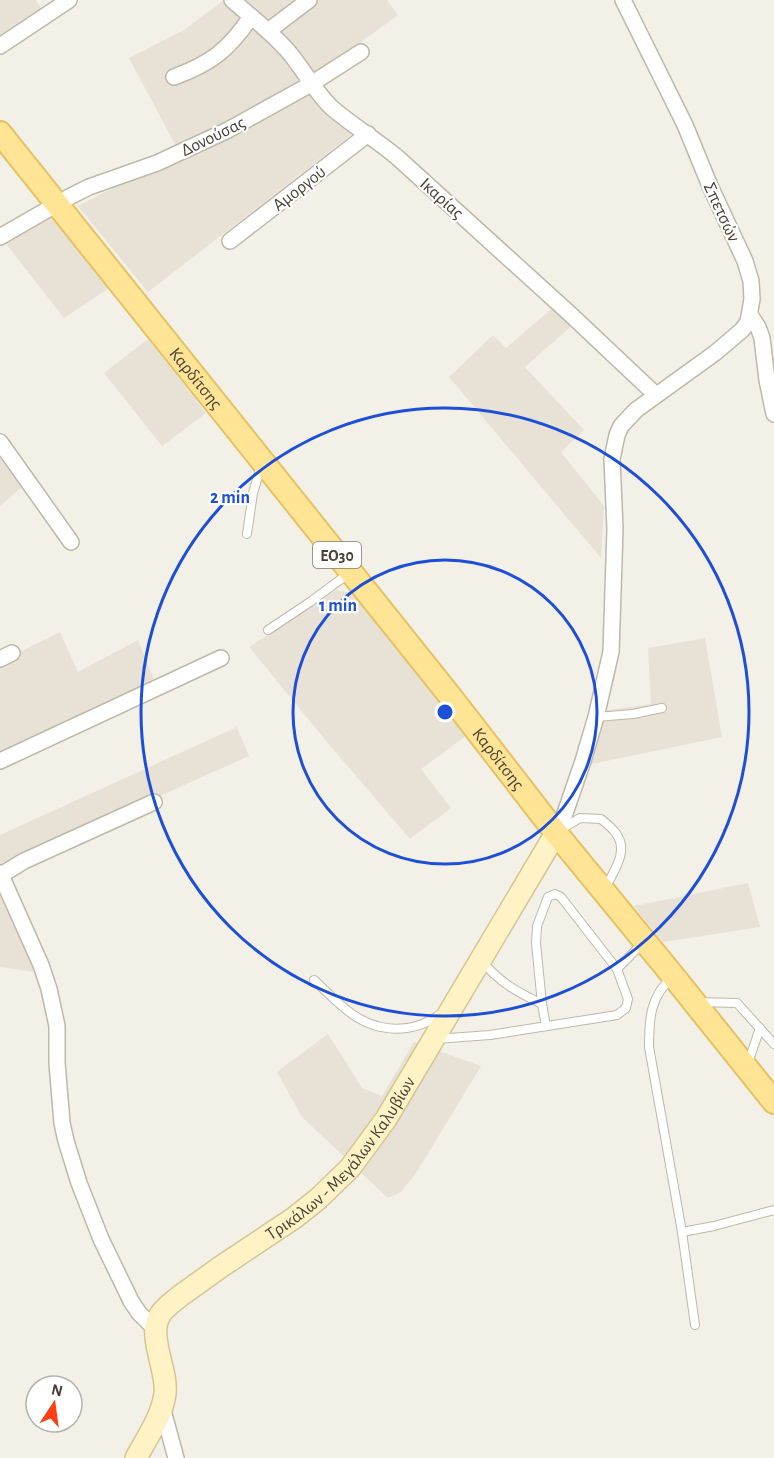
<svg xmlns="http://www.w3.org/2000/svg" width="774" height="1458" font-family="'Alegreya Sans',sans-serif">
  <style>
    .residential { fill: #e7e2d5 }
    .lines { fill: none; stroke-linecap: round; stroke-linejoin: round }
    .lane-casing { stroke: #bfb8a9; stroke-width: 10 }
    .street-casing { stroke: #bfb8a9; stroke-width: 18 }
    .secondary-casing { stroke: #d4c596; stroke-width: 24 }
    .primary-casing { stroke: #e4c264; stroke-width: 26 }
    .lane { stroke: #fff; stroke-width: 8 }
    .street { stroke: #fff; stroke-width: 15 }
    .secondary { stroke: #fff3c5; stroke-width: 21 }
    .primary { stroke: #ffe495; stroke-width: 22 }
    .ring { fill: none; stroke: #1d4ed8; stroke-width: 3 }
    .labels { text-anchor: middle; stroke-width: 4.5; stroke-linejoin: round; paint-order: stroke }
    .shield { fill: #fff; stroke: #7e7972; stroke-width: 1.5 }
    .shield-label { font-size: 16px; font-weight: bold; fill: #474036 }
    .street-label { font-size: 18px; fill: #474036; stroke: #fff }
    .centre { fill: #1d4ed8; stroke: #fff; stroke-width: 3 }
    .ring-label { font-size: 18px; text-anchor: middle; font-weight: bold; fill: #1d4ed8; stroke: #fff; stroke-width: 4.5; stroke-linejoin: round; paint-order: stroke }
  </style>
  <rect width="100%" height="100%" fill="#f3f0e7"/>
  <g class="residential">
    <polygon points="0,0 36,0 42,10 0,37"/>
    <polygon points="224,0 387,0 398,15 327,67 303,83 348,128 351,135 148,292 78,206 117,186 184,161 129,58 184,30"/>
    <polygon points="48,214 109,288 64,318 3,240"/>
    <polygon points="555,306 574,324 525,367 584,430 561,452 604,506 601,558 449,377 493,335 506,348"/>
    <polygon points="148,339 206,413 162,446 104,373"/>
    <polygon points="0,453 23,486 0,506"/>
    <polygon points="336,590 353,594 399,649 466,736 421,769 451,808 410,839 327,742 249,647"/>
    <polygon points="60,632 78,672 138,640 155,682 0,755 0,649 5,659"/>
    <polygon points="705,638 722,737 587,765 602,711 651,704 648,648"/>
    <polygon points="237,727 249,756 6,865 0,872 0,835"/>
    <polygon points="748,883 760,927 663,942 634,906"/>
    <polygon points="0,894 36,972 0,967"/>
    <polygon points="328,1034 362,1088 382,1096 414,1042 481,1066 418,1170 401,1192 388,1198 302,1117 277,1072"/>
  </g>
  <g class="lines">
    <g class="lane-casing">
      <g id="lane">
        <polyline points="247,534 253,493 261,466"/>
        <polyline points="268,630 310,602 348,574"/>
        <polyline points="596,717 633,714 662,708"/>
        <path d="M560,830L580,818L601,819C606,823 611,827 615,832C630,850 614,871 605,888"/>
        <path d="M482,961C499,982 517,992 542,1004"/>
        <polyline points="617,969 643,943"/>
        <path d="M673,977C650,995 649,1020 649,1047L682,1232L695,1325"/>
        <path d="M314,980C326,991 338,1004 352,1014C379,1033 412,1034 439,1015"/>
        <polyline points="698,1002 737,1003 774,1044"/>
        <polyline points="436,1039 490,1035 617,1015 626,1008 628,999 617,969 561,897 555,894 548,897 537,926 536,943 542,1004 546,1026"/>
        <polyline points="748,1063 760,1028"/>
        <polyline points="682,1232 714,1226 774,1210"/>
      </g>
    </g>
    <g class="street-casing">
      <g id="street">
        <path d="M232,0C250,16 270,31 287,50C303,68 314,91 332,108C353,126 377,140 398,158L569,313L656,395"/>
        <polyline points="268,31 309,0"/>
        <polyline points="0,46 69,0"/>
        <path d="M174,77C212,63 228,50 251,17"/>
        <polyline points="0,237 71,196 89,187 157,163 228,130 311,84 361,52"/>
        <polyline points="230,241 368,134"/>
        <polyline points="750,315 758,327 762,338 767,380 774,414"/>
        <polyline points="0,442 71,542"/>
        <polyline points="0,659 12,653"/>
        <polyline points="0,761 221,658"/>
        <polyline points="556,833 563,819 583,761 596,717 611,652 615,529 612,459 617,435 621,426 636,410 715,353 742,330 748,322 752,299 751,281 745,261 710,186 685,125 623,0"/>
        <polyline points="0,873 41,965 49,989 57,1026 57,1063 62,1123 66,1141 79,1183 101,1239 131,1301 139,1313 156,1330"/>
        <polyline points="1,875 24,861 154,802"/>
        <polyline points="162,1407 176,1458"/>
      </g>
    </g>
    <g class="secondary-casing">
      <g id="secondary">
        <path id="s1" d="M136,1458C147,1438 162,1416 165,1394C168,1370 147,1336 160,1315C165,1307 173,1302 180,1296L222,1266L294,1218L318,1199L350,1168L386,1119L556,833"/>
      </g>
    </g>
    <g class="primary-casing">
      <g id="primary">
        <path id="s2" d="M0,133L450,696L556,833L674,977L774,1102"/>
      </g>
    </g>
    <use href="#lane" class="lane"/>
    <use href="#street" class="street"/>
    <use href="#secondary" class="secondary"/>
    <use href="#primary" class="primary"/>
  </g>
  <g class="ring">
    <circle cx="445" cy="712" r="152"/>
    <circle cx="445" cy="712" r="304"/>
  </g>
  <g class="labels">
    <rect class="shield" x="313" y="542" width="48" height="26" rx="4.5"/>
    <g class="shield-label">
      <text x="337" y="561">ΕΟ30</text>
    </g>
    <g class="street-label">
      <text transform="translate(213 136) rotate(-26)" y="6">Δονούσας</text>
      <text transform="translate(299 188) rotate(-38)" y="6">Αμοργού</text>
      <text transform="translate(442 198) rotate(42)" y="6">Ικαρίας</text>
      <text transform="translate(722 212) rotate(65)" y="6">Σπετσών</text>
      <text dy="6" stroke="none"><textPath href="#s2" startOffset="314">Καρδίτσης</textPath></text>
      <text dy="6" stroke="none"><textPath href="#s2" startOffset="800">Καρδίτσης</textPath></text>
      <text dy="6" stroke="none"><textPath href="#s1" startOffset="393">Τρικάλων - Μεγάλων Καλυβίων</textPath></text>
    </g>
  </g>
  <circle cx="445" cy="712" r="9" class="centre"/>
  <g class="ring-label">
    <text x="230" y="503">2 min</text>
    <text x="338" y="611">1 min</text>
  </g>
  <g transform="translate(54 1404) rotate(13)"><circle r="28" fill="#ffffff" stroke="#b5b3af" stroke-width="1.5"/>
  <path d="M0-4.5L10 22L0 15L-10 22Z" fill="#fb4016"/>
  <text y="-9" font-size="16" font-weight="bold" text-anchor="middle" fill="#474036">N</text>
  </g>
</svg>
